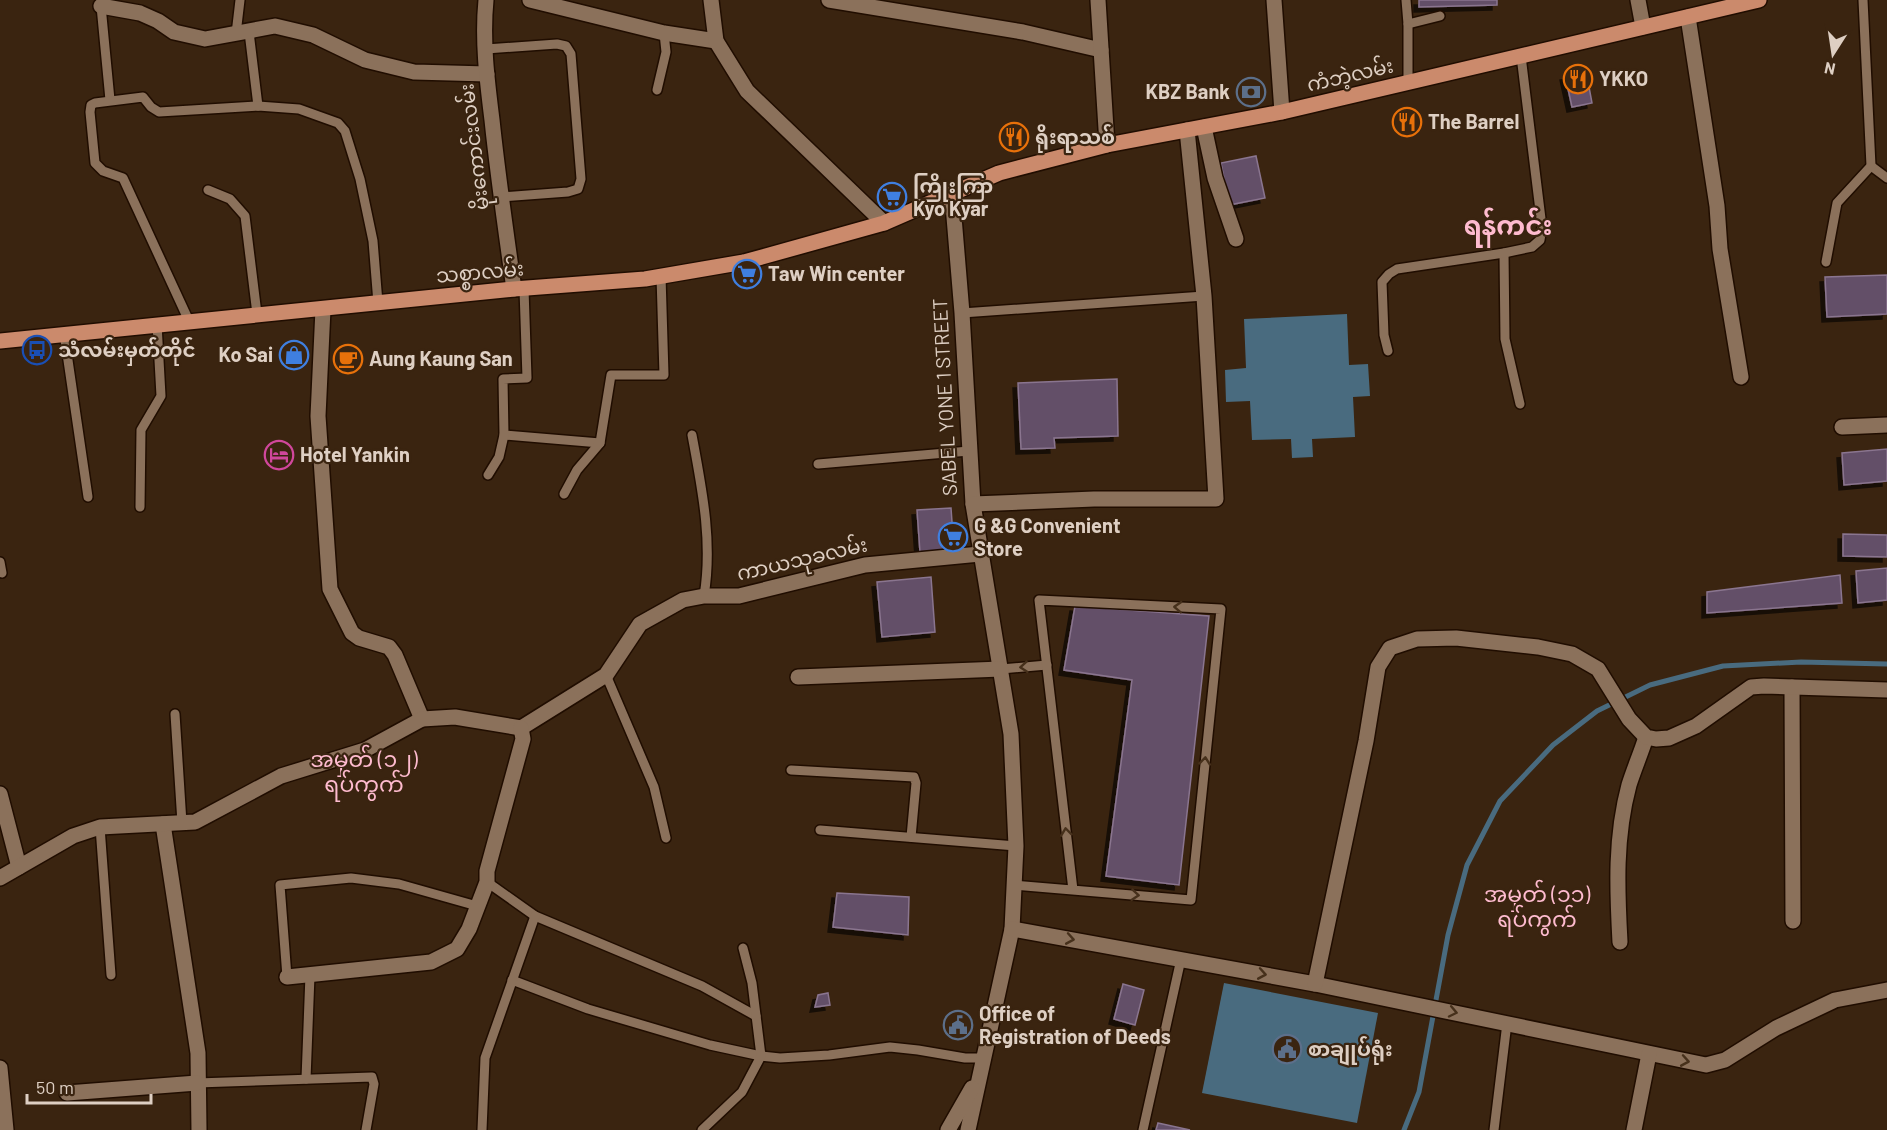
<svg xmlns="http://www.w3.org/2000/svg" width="1887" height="1130" font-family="Barlow,'Noto Sans Myanmar',sans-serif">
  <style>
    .water { fill: #496b7f }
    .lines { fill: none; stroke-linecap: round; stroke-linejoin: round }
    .stream { stroke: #496b7f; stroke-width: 5 }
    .building { fill: #634f68; stroke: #8a758f; stroke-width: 1.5; filter: url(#shadow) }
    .lane-casing { stroke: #200d00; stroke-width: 12 }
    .street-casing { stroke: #200d00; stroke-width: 18 }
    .secondary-casing { stroke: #200d00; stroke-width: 18 }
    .primary-casing { stroke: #200d00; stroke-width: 18 }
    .lane { stroke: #8b715b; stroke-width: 9 }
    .street { stroke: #8b715b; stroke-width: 15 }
    .secondary { stroke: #8b715b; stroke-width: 15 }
    .primary { stroke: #cb8a6c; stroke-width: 15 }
    .oneway { stroke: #46301b }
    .labels { text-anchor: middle; stroke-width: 4.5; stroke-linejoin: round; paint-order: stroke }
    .street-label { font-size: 20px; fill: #decfc3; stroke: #3a2410 }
    .poi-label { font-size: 20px; font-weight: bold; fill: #decfc3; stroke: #3a2410; text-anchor: start }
    .quarter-label { font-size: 22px; fill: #febbcf; stroke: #3a2410 }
    .district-label { font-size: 26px; font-weight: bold; fill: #febbcf; stroke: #3a2410 }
  </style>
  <defs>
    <filter id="shadow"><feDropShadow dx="-5" dy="5" stdDeviation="0" flood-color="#0009"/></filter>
  </defs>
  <rect width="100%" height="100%" fill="#3a2410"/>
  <g class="water">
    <polygon points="1347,314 1349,365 1368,364 1370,396 1353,397 1355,437 1312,439 1313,457 1292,458 1291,439 1252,440 1250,401 1226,402 1225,370 1246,368 1244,319"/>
    <polygon points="1224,983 1378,1013 1357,1123 1202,1093"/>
  </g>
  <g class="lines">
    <polyline class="stream" points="1404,1130 1419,1092 1448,935 1467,865 1500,801 1553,745 1597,711 1650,685 1723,666 1801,662 1887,664"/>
  </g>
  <g class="building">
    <polygon points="1419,0 1497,0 1497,5 1419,7"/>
    <polygon points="1586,71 1592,103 1572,107 1565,75"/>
    <polygon points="1256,156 1265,198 1229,205 1221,163"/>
    <polygon points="1887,275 1887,314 1827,317 1825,277"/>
    <polygon points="1117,379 1118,436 1054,438 1055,448 1021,449 1018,383"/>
    <polygon points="1887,449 1887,481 1844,485 1842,453"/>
    <polygon points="951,508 954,550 920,552 917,510"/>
    <polygon points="1843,534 1887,535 1887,557 1843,556"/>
    <polygon points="1887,568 1887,600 1858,603 1856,571"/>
    <polygon points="1840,575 1842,603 1707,613 1707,592"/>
    <polygon points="931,577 935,632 882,637 877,582"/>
    <polygon points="1075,606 1209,616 1179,885 1106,876 1132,680 1064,670"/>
    <polygon points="837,893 909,897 908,935 833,927"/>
    <polygon points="1123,984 1144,990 1135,1025 1114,1019"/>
    <polygon points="828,993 830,1005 815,1007 818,995"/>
    <polygon points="1158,1123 1190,1130 1156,1130"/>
  </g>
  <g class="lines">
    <g class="lane-casing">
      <g id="lane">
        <polyline points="1406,0 1408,24 1408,83"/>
        <polyline points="101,6 110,100"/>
        <polyline points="1408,24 1440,16"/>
        <polyline points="249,32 258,106"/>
        <polyline points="236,34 240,0"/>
        <polyline points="486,49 557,44 566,46 571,54 581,179 578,189 568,192 500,197"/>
        <polyline points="657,90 666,52 664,33"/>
        <polyline points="1871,166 1887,178"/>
        <polyline points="208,190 230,199 245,216 257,314"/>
        <polyline points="1504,253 1505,339 1520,404"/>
        <polyline points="1826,262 1837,203 1871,166 1863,0"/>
        <polyline points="962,313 1204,296"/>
        <polyline points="189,321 123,178 103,171 95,163 90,112 91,105 95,103 143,97 151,107 159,112 258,106 299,109 338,123 345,131 360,179 373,241 378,303"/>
        <polyline points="64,333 88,497"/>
        <polyline points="1388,351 1384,335 1382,282 1389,274 1397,269 1504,253 1532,247 1540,240 1542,227 1521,56"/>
        <polyline points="504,435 600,443"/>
        <path d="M692,435C702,489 713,542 704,596"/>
        <polyline points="818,464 969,451"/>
        <polyline points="488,475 499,457 504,435 503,379 527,378 524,289"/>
        <polyline points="564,494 577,470 600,443 611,375 664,375 661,276"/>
        <polyline points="140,507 141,430 161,396 157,324"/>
        <polyline points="0,562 2,573"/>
        <polyline points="1001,669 1047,665"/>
        <polyline points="606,675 654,787 666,838"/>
        <polyline points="175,714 182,823"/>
        <polyline points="791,770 914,777 916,783 911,837"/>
        <polyline points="100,827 111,975"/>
        <polyline points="820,830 1016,846"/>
        <polyline points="487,882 535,916 702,986 756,1016"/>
        <polyline points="1014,885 1191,900 1221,609 1039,600 1073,890"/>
        <polyline points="287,977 280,885 351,878 399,884 477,906"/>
        <polyline points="512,980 588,1009 710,1045 761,1056 780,1058 829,1055 890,1047 918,1050 965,1058 984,1058"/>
        <polyline points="306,1079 310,975"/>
        <polyline points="197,1083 372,1077 374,1084 366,1130"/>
        <polyline points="482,1130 485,1058 535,916"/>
        <polyline points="702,1130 742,1092 761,1056 752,983 743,948"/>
        <polyline points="1143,1130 1181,959"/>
        <polyline points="1494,1130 1507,1023"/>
      </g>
    </g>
    <g class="street-casing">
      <g id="street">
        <polyline points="530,0 664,33 716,41"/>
        <polyline points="711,0 716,41 747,91 884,223"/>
        <polyline points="829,0 1023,32 1101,50"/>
        <polyline points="1098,0 1107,145"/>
        <polyline points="1274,0 1282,112"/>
        <polyline points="1638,0 1643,27"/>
        <polyline points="101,6 140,13 158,21 174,32 205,39 275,26 313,35 365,60 414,72 487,74"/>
        <polyline points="1688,17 1717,206 1720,249 1741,377"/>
        <polyline points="1204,127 1215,178 1236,239"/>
        <polyline points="952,193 962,313 973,504 1011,734 1016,846 1012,929 968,1130"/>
        <polyline points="323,309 318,416 330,589 352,633 359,638 389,647 395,655 422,719"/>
        <polyline points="1842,427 1887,425"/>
        <polyline points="973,504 1094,499 1216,499 1204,296 1187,130"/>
        <polyline points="798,677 1001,669"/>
        <polyline points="1792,687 1793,921"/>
        <polyline points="0,794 19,867"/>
        <polyline points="163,824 198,1053 199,1130"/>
        <polyline points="0,878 73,836 100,827 195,822 281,776 365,750 422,719 455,717 521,728 606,675 640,624 683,600 704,596 739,596 865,565 980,554"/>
        <polyline points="1012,929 1315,984 1706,1065 1725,1060 1776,1028 1835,1000 1887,990"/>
        <path d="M1620,942C1617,888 1615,837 1629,785C1634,769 1641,753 1646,737"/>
        <polyline points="287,977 431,962 457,949 469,929 487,882 487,871 523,739 521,728"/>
        <polyline points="1315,984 1366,741 1378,667 1390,648 1417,639 1456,638 1538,647 1572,654 1598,669 1629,719 1646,737 1656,739 1669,738 1696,726 1751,687 1764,686 1887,690"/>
        <polyline points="0,1068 6,1130"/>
        <polyline points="67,1093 197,1083"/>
        <polyline points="948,1130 972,1088"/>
        <polyline points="1634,1130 1649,1054"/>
      </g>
    </g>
    <g class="secondary-casing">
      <path id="secondary" d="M486,0C482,40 487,80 492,120C498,177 506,233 514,289"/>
    </g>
    <g class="primary-casing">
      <polyline id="primary" points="0,341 514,289 645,279 744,262 884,223 999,173 1107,145 1282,112 1759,0"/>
    </g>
    <use href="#lane" class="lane"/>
    <use href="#street" class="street"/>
    <use href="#secondary" class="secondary"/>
    <use href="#primary" class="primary"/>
  </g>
  <defs><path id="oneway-chevron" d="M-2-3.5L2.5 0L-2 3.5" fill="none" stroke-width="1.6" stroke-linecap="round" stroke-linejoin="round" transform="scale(1.5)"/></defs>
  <g class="oneway">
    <use href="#oneway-chevron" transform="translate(1178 607) rotate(-177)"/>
    <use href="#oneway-chevron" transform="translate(1024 667) rotate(175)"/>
    <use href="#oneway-chevron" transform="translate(1205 761) rotate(-84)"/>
    <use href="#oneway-chevron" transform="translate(1066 832) rotate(-97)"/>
    <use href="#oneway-chevron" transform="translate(1135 895) rotate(5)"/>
    <use href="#oneway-chevron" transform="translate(1070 939) rotate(10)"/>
    <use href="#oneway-chevron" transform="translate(1262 974) rotate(10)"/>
    <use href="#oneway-chevron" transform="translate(1453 1012) rotate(12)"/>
    <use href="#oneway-chevron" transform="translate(1685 1061) rotate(10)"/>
  </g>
  <defs>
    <g id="restaurant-ring" transform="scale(1.5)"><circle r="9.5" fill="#3a2410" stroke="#e8710a" stroke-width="1.5"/><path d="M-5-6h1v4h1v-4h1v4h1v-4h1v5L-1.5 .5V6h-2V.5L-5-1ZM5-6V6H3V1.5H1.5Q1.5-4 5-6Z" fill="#e8710a"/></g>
    <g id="bank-ring" transform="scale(1.5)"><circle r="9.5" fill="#3a2410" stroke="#5c6f8a" stroke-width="1.5"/><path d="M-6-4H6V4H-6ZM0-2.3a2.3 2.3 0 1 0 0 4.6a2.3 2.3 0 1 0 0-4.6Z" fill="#5c6f8a"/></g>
    <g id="supermarket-ring" transform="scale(1.5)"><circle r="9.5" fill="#3a2410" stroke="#3f7fe0" stroke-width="1.5"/><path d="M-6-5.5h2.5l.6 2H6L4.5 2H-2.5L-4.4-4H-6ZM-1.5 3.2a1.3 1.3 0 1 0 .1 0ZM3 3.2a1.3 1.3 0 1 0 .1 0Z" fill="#3f7fe0"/></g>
    <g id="bus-ring" transform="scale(1.5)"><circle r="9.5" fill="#3a2410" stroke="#1a4fb4" stroke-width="1.5"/><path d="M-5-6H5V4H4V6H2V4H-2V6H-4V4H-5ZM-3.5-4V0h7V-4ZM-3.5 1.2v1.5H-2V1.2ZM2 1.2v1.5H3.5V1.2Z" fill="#1a4fb4"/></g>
    <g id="shop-ring" transform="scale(1.5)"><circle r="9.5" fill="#3a2410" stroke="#3f7fe0" stroke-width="1.5"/><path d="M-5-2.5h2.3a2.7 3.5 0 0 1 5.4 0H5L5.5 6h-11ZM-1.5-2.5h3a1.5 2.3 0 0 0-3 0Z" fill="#3f7fe0"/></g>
    <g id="cafe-ring" transform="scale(1.5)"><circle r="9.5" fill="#3a2410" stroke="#e8710a" stroke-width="1.5"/><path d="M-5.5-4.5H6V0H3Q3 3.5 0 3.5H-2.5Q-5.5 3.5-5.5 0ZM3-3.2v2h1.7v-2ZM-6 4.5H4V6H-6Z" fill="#e8710a"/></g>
    <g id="hotel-ring" transform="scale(1.5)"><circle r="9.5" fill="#3a2410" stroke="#d1479c" stroke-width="1.5"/><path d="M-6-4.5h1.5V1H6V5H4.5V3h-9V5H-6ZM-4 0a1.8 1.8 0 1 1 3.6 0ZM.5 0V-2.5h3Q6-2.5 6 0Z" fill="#d1479c"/></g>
    <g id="civic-ring" transform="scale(1.5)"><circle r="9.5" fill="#3a2410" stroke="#5c6f8a" stroke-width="1.5"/><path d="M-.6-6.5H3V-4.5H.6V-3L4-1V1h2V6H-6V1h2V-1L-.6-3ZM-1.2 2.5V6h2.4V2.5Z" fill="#5c6f8a"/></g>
  </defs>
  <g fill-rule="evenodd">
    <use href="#restaurant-ring" x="1578" y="79"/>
    <use href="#bank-ring" x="1251" y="92"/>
    <use href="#restaurant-ring" x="1407" y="122"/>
    <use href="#restaurant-ring" x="1014" y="137"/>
    <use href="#supermarket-ring" x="892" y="197"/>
    <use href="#supermarket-ring" x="747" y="274"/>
    <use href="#bus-ring" x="37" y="350"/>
    <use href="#shop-ring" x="294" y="355"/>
    <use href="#cafe-ring" x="348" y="359"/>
    <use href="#hotel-ring" x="279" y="455"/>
    <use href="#supermarket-ring" x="953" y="537"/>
    <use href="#civic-ring" x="958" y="1025"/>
    <use href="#civic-ring" x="1287" y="1049"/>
  </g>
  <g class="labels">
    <g class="street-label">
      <text transform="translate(1350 75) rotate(-13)" y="7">ကံဘဲ့လမ်း</text>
      <text transform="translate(474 147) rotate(-97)" y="7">မိုးကောင်းလမ်း</text>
      <text transform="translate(480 272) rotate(-5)" y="7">သစ္စာလမ်း</text>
      <text transform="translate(945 397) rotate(-93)" y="7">SABEL YONE 1 STREET</text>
      <text transform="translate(802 559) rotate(-13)" y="7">ကာယသုခလမ်း</text>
    </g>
    <g class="poi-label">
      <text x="1599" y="86">YKKO</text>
      <text x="1230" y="99" text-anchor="end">KBZ Bank</text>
      <text x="1428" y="129">The Barrel</text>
      <text x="1035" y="144">ရိုးရာသစ်</text>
      <text x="913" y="193">ကြိုးကြာ<tspan x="913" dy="23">Kyo Kyar</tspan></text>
      <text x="768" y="281">Taw Win center</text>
      <text x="58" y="357">သံလမ်းမှတ်တိုင်</text>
      <text x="273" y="362" text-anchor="end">Ko Sai</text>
      <text x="369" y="366">Aung Kaung San</text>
      <text x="300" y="462">Hotel Yankin</text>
      <text x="974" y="533">G &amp;G Convenient<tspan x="974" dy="23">Store</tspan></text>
      <text x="979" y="1021">Office of<tspan x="979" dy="23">Registration of Deeds</tspan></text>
      <text x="1308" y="1056">စာချုပ်ရုံး</text>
    </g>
    <g class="quarter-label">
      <text x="364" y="767">အမှတ် (၁၂)<tspan x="364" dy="25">ရပ်ကွက်</tspan></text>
      <text x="1537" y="902">အမှတ် (၁၁)<tspan x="1537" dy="25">ရပ်ကွက်</tspan></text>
    </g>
    <g class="district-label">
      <text x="1508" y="235">ရန်ကင်း</text>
    </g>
  </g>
  <g transform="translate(1833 54) rotate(192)" stroke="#3a2410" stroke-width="4.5" paint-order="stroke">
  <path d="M0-4.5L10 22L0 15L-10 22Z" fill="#decfc3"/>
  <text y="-9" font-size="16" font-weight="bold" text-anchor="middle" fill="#decfc3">N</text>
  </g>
  <path d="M27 1094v9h124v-9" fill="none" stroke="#decfc3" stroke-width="3"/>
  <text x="36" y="1094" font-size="18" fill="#decfc3" stroke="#3a2410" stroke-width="4.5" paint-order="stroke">50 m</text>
</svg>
